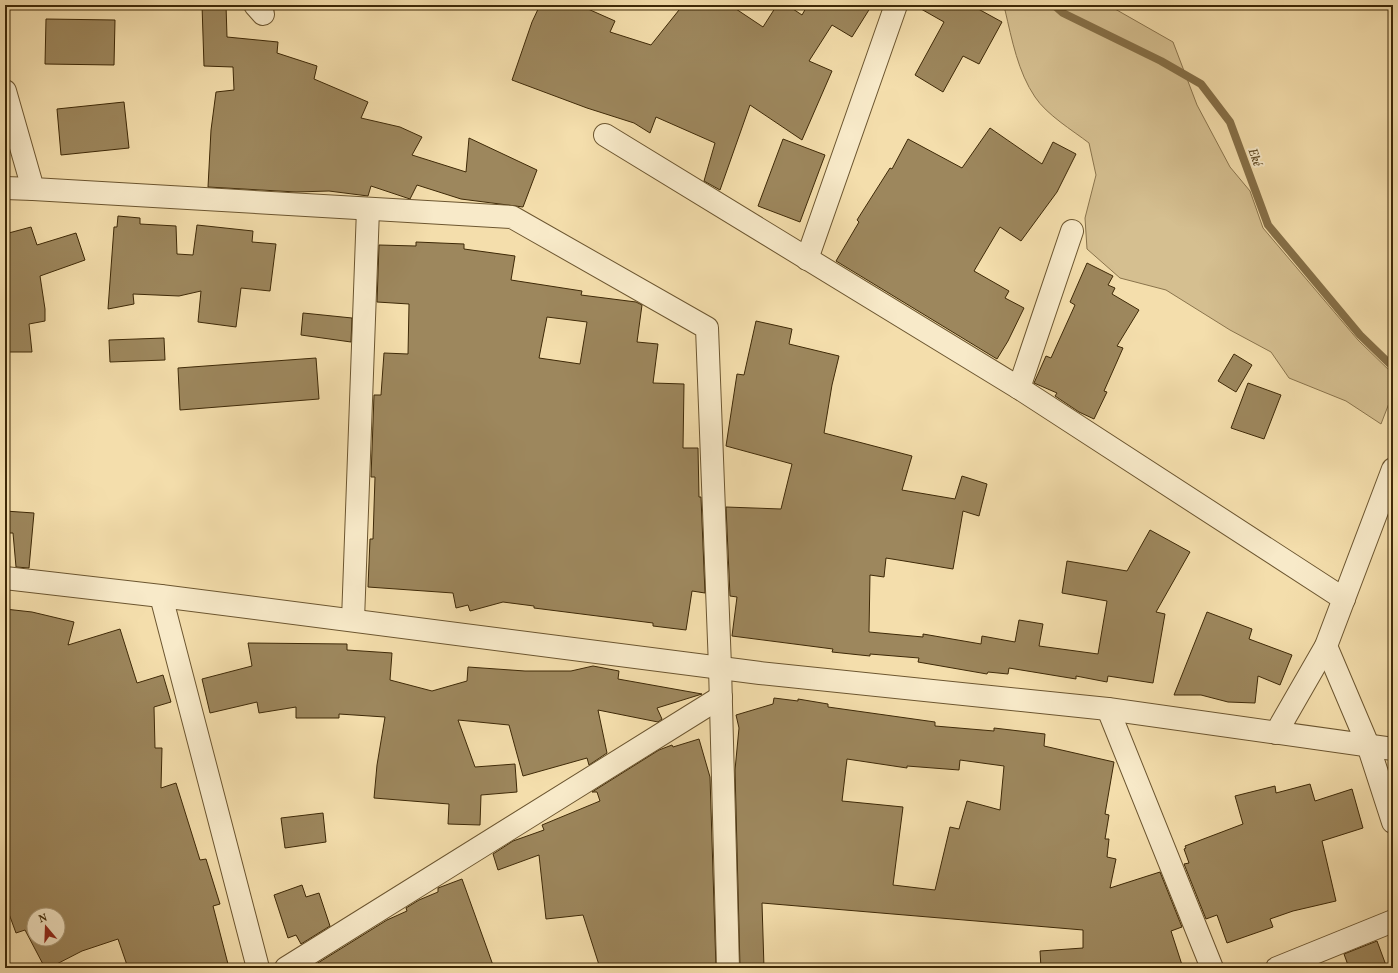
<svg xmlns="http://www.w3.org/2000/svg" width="1398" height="973" font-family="Vollkorn,serif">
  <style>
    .green { fill: #d5bf90; stroke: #8a744c }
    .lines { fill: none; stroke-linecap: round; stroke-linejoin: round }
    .stream { stroke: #867048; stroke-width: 8 }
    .building { fill: #9d875d; stroke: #3e2907; fill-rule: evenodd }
    .minor-casing { stroke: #6c5630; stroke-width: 24 }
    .minor { stroke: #f8eac9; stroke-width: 22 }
    .labels { text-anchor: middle; stroke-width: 4; stroke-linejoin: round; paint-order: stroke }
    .water-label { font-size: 13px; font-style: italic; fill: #624d28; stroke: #f8eac9 }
  </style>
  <rect width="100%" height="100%" fill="#f4deac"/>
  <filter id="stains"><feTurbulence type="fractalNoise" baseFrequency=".005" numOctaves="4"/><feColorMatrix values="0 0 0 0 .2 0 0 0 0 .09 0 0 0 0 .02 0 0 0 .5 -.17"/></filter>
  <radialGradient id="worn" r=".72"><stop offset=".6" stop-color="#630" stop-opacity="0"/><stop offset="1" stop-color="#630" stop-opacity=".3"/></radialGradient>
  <path class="green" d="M996,5H1108L1173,42L1197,105L1230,167L1250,191L1263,228L1358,340L1393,374V393L1381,424L1346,401L1289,378L1271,352L1230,330L1166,290L1120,278L1087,249L1085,218L1096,175L1089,143C1072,130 1047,115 1035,97C1018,72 1012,40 1005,10Z"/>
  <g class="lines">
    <polyline class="stream" points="1054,5 1063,13 1161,61 1201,84 1230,122 1268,225 1360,335 1393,367"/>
  </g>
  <g class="building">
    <polygon points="202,5 226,5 227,37 278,42 277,53 317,66 314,79 368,102 361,118 400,127 422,137 412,155 466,172 469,138 537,170 523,207 461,199 417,185 410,199 371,186 368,196 329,191 296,192 208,187 211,130 216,92 234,90 233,67 204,66"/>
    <polygon points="540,5 579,5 615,21 610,32 651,45 683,5 730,5 763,27 777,5 787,5 802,15 806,8 800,5 872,5 852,37 832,25 809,61 832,71 802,140 750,105 720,190 704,181 715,143 656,117 650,133 634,123 587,108 512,80 532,22"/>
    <polygon points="914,5 971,5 1002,22 979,64 963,56 943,92 915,75 944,22"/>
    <polygon points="46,19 115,20 114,65 45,64"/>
    <polygon points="124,102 129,148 61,155 57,109"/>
    <polygon points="990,128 1042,164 1053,142 1076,154 1057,192 1021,241 1000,227 974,271 1009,291 1005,298 1024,308 1008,341 997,359 836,261 859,222 857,220 890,168 892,169 908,139 962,168"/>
    <polygon points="783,139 825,155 800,222 758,206"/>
    <polygon points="118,216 140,218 140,224 176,226 177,254 193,255 197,225 253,231 252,242 276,244 270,291 241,288 236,327 198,322 201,291 179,296 133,294 134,304 108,309 114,227 117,227"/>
    <polygon points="31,227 37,245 76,233 85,260 40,276 45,309 45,321 29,324 32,352 5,352 5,234"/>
    <path d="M416,242L464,244V249L515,256L511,280L582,291L581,295L636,302L642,305L637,342L658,344L653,383L684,384L683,448H698L699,497H701L705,593L692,591L686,630L653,626V623L534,608V606L503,602L470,611L468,605L456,608L453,593L368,587L370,539H373L375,477H371L374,395H381L384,353L408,354L409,304L377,302L379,245L416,246ZM547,317L587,322L580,364L539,358Z"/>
    <polygon points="1087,263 1113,276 1108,285 1115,288 1112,294 1139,310 1117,346 1123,348 1104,391 1107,392 1094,419 1079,412 1055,396 1057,393 1034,383 1046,356 1051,358 1075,305 1070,302"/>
    <polygon points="303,313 352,318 351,342 301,335"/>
    <polygon points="756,321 792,329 789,344 839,356 832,385 824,433 912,456 902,490 955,499 962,476 987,484 979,516 963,511 953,569 886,558 884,577 870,575 869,632 923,637 923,634 981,644 982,636 1015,642 1019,620 1043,624 1039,646 1098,654 1107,601 1062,593 1067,561 1127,571 1150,530 1190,552 1156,612 1165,614 1153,683 1108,676 1107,682 1076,676 1076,679 1009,668 1008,674 988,672 987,674 918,662 919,658 870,654 870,656 832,652 833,649 732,636 737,597 730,596 726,507 781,509 792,464 726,446 737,374 744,375"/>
    <polygon points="164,338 165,360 110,362 109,340"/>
    <polygon points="1234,354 1252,365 1236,392 1218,381"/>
    <polygon points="316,358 319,399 180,410 178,368"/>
    <polygon points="1248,383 1281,395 1264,439 1231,428"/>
    <polygon points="5,511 34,513 29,568 16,567 13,533 5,533"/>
    <path d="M5,609L32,612L74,622L68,645L120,629L137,683L163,675L171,702L154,707L155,748H162L161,788L176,783L200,860L206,859L220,904L213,906L228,964L214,968H128L118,939L82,951L49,968H45L25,930L16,933L5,903ZM34,915H58V939H34Z"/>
    <polygon points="1207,612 1252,629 1249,639 1292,655 1280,685 1258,676 1255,703 1228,702 1201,695 1174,695"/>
    <polygon points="248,643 347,644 347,650 392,653 390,680 432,691 467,681 468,667 525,671 571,671 593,666 619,671 618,679 702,694 657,708 662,719 658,722 598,710 607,753 589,765 587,758 523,776 509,725 458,720 475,767 515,764 517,792 481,795 480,825 448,824 449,804 374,798 377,765 385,717 339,714 339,718 296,718 296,707 259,713 257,702 210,713 202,679 252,666"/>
    <path d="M774,698L798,701V699L828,704V707L935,722V726L994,731V728L1045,734L1044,746L1114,762L1105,814L1109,815L1105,839H1109L1107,857L1116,859L1110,888L1160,872L1182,927L1171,931L1183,968H1041L1040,951L1083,948V930L762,903L764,968H740L735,770L739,728L736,715L773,704ZM847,759L907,768V766L959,770L960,760L1004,766L1000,810L967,801L959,829L950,827L935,890L893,885L903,807L842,801Z"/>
    <polygon points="699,739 710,777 716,968 600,968 583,915 546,919 539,855 498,870 493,854 513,841 544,830 542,825 600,801 597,792 592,792 659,750 672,745 673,747"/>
    <polygon points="1310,784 1315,801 1352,789 1363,828 1322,841 1336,901 1293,911 1270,919 1273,927 1227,943 1217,915 1206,919 1184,864 1189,863 1184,849 1186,848 1185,846 1243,824 1235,796 1275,786 1276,793"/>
    <polygon points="323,813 326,842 285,848 281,818"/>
    <polygon points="462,879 494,968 315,968 313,966 387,920 407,911 406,908 419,900 438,892 438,888"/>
    <polygon points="302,885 306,897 319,893 330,926 301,944 296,935 288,938 274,895"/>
    <polygon points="1377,941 1387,968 1349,968 1344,954"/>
  </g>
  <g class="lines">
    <g class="minor-casing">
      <g id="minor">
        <polyline points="255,5 263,14"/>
        <polyline points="5,91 33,189 512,217 707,328 720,667 728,968"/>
        <polyline points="605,135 1019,388 1344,599"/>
        <polyline points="5,188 33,189"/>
        <polyline points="807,259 896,5"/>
        <polyline points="1019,388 1072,231"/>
        <polyline points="5,578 161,596 760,673 1108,709 1393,749"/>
        <polyline points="161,596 258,968"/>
        <polyline points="353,620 368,209"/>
        <polyline points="1326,646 1368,745 1393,822"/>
        <polyline points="1108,709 1212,968"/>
        <polyline points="1276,733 1326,646 1393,469"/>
        <polyline points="286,968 721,697"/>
        <polyline points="1277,968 1393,921"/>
      </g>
    </g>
    <use href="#minor" class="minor"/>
  </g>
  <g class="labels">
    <g class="water-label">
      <text transform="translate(1256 157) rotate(70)" y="5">Eké</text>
    </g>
  </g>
  <rect width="1398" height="973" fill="none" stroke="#f4deac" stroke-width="20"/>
  <rect x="6" y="6" width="1386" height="961" fill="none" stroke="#3e2907" stroke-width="2"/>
  <rect x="10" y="10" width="1378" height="953" fill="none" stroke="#3e2907"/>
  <g transform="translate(46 927) rotate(341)"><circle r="19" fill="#f8eac9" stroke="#ae9d7b"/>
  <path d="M0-3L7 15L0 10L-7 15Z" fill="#8f2418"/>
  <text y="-6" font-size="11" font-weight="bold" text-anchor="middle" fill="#3e2907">N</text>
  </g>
  <rect width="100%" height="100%" filter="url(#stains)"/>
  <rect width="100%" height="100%" fill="url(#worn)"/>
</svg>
